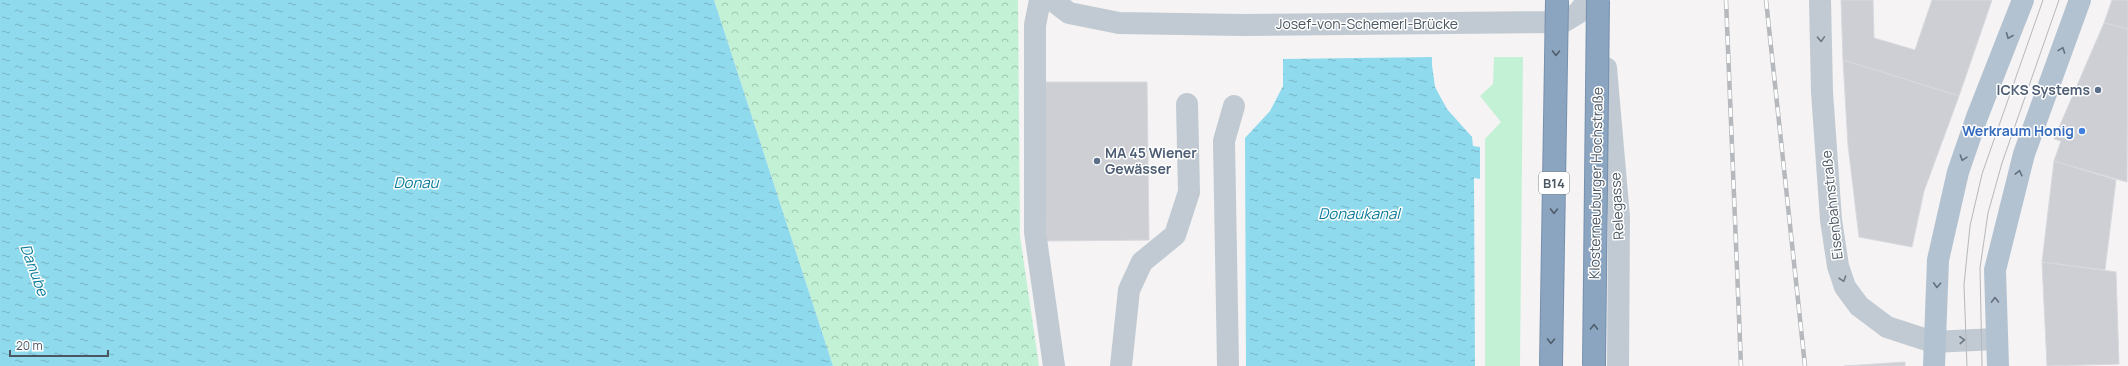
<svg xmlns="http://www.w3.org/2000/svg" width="2128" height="366" font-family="Manrope,sans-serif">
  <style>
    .green { fill: #c3f1d5 }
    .park { fill: url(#park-crowns) }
    .water { fill: url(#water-ripples) }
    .pier { fill: #f5f3f3 }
    .building { fill: #cdcfd5; stroke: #d7d9de }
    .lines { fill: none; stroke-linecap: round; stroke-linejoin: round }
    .minor { stroke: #c1cad2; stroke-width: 22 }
    .major { stroke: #b3c2d1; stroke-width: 22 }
    .tram { stroke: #b5b8bd; stroke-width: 1 }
    .rail-casing { stroke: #b5b8bd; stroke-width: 4.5 }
    .rail { stroke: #fff; stroke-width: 3; stroke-dasharray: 9; stroke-linecap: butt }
    .highway-bridge-casing { stroke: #7690ad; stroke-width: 24; stroke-linecap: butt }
    .highway-bridge { stroke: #8ba5c1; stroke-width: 22 }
    .oneway { stroke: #64717d }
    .oneway2 { stroke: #6e7983 }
    .oneway3 { stroke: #505e6b }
    .service-dot { fill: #5c6f8a; stroke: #fff; stroke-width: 1.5 }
    .shop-dot { fill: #3f7fe0; stroke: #fff; stroke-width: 1.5 }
    .labels { text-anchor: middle; stroke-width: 3; stroke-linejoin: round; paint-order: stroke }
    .shield { fill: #fff; stroke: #808990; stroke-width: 1 }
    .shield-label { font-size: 13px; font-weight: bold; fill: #4a5661 }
    .street-label { font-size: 14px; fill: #4a5661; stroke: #fff }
    .service-label { font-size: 14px; font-weight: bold; fill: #4e5e75; stroke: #fff; text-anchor: end }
    .shop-label { font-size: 14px; font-weight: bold; fill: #366cbe; stroke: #fff; text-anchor: end }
    .water-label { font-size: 15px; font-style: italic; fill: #0c7c9b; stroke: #fff }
  </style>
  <defs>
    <pattern id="park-crowns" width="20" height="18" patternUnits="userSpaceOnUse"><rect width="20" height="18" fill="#c3f1d5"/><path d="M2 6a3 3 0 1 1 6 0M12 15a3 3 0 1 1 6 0" fill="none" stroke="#a0c6b0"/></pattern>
    <pattern id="water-ripples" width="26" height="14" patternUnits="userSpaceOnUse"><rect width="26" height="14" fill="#90daee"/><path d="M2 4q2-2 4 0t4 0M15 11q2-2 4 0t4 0" fill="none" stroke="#78b4c4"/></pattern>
  </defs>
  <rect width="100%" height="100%" fill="#f5f3f3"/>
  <polygon class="green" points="1494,57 1523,57 1520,366 1485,366 1485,139 1501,122 1480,96 1493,84"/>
  <polygon class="park" points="714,0 1018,0 1020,236 1039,366 833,366"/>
  <g class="water">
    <polygon points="0,0 714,0 833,366 0,366"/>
    <polygon points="1283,0 1431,0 1432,65 1435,87 1447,109 1472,137 1473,146 1480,147 1480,179 1474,178 1475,366 1246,366 1245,138 1270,111 1283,86"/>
  </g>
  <polygon class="pier" points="1281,0 1433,0 1434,57 1281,59"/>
  <g class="building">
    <polygon points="1841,0 1873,0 1874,38 1915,50 1932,0 1992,0 1959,96 1843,60"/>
    <polygon points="2112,0 2128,0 2128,29 2104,23"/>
    <polygon points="2104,23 2128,29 2127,182 2054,161 2061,141 2054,139"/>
    <polygon points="1843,60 1959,96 1924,191 1912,247 1859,237 1848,145"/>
    <polygon points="1044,82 1147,82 1149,240 1046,241"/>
    <polygon points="2054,161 2116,180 2105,270 2042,262"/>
    <polygon points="2042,262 2116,272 2119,364 2047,366"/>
    <polygon points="1905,362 1905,366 1844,366"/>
  </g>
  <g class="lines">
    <g class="minor">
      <polyline points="1040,0 1035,25 1035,232 1054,366"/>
      <polyline points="1052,0 1069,13 1119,23 1242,25 1563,22 1578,13 1588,0"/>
      <polyline points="1820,0 1822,92 1831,220 1838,266 1845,287 1859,306 1887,327 1933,342 1996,339"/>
      <polyline points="1606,68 1619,217 1618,366"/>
      <polyline points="1121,366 1129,290 1142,262 1175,235 1189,192 1187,104"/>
      <polyline points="1228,366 1224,141 1234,106"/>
    </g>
    <g class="major">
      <polyline points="1934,366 1938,260 1958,172 1977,117 2023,0"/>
      <polyline points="1998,366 1995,270 2024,154 2080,0"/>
    </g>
    <g class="tram">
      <polyline points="1967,366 1964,285 1970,226 1982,174 2043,0"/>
      <polyline points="1982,366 1980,268 1988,213 2002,163 2059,0"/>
    </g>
    <g class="rail-casing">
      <g id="rail">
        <polyline points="1726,0 1741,366"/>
        <polyline points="1766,0 1805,366"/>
      </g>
    </g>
    <use href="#rail" class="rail"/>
    <g class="highway-bridge-casing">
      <g id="highway-bridge">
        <polyline points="1551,366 1557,0"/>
        <polyline points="1594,366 1598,0"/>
      </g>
    </g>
    <use href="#highway-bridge" class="highway-bridge"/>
  </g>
  <defs><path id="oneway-chevron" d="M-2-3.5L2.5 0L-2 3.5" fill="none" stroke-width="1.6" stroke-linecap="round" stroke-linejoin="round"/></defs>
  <g class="oneway">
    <use href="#oneway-chevron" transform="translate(2009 36) rotate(112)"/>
    <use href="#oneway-chevron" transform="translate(2062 50) rotate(-70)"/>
    <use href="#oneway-chevron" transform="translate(1963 158) rotate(108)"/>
    <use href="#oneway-chevron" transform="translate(2019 173) rotate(-76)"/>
    <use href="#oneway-chevron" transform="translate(1937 285) rotate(93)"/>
    <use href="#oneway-chevron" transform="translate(1995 300) rotate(-91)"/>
  </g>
  <g class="oneway2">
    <use href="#oneway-chevron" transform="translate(1821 39) rotate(88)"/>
    <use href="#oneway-chevron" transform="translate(1843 279) rotate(71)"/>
    <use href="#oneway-chevron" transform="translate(1962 340) rotate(-3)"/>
  </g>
  <g class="oneway3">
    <use href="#oneway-chevron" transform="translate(1556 53) rotate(91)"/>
    <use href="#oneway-chevron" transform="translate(1554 211) rotate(91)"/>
    <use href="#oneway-chevron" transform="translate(1594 327) rotate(-89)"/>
    <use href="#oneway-chevron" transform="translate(1551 341) rotate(91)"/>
  </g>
  <g class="service-dot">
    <circle cx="2098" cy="90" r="4"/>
    <circle cx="1097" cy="161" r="4"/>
  </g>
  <circle class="shop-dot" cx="2082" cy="131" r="4"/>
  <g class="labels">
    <rect class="shield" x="1539" y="172" width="30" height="22" rx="3"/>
    <g class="shield-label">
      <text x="1554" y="188">B14</text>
    </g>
    <g class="street-label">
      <text x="1367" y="29">Josef-von-Schemerl-Brücke</text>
      <text transform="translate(1596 183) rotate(-89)" y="5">Klosterneuburger Hochstraße</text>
      <text transform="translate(1832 205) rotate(-96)" y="5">Eisenbahnstraße</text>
      <text transform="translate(1617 206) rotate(-93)" y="5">Relegasse</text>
    </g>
    <g class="service-label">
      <text x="2090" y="95">ICKS Systems</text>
      <text x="1105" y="158" text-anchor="start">MA 45 Wiener<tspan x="1105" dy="16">Gewässer</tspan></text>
    </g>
    <g class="shop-label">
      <text x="2074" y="136">Werkraum Honig</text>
    </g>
    <g class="water-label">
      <text x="416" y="188">Donau</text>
      <text x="1359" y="219">Donaukanal</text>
      <text transform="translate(34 270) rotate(70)" y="5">Danube</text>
    </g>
  </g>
  <path d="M10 350v6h98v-6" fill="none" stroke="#4a5661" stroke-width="2"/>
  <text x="16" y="350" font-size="12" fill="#4a5661" stroke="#ffffff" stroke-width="3" paint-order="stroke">20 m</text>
</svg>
